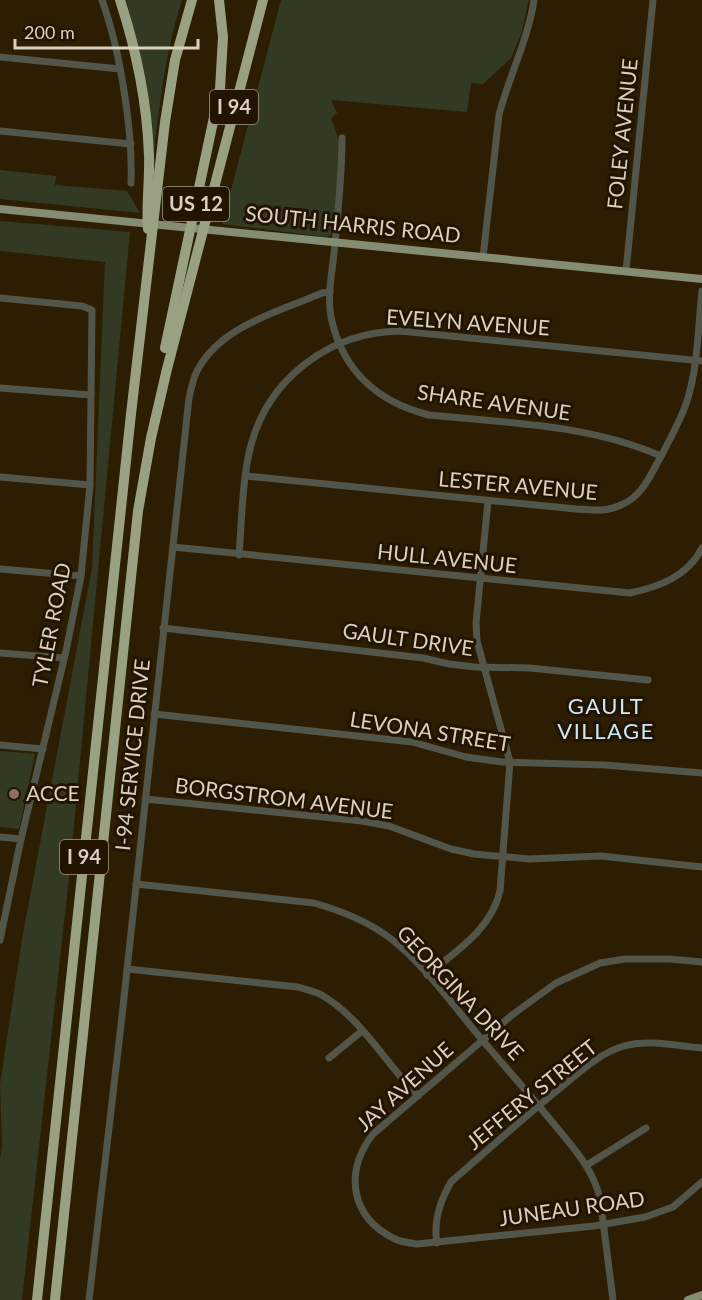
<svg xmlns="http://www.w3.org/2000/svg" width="702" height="1300" font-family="Lato,sans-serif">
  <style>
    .green { fill: #323a23 }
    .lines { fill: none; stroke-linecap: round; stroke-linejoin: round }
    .minor { stroke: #52564a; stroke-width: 7 }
    .major { stroke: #848d73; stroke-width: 8 }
    .highway { stroke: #98a283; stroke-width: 10 }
    .education-dot { fill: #8d6e63; stroke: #221400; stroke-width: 2 }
    .labels { text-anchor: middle; stroke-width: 6; stroke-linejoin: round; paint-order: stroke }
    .shield { fill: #221400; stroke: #a39887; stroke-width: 1.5 }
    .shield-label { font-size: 20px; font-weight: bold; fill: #dad0c1 }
    .street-label { font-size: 21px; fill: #dad0c1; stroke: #221400 }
    .poi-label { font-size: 21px; fill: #dad0c1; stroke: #221400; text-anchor: start }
    .neighbourhood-label { font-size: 22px; letter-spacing: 1.5px; fill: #cbe8fb; stroke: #221400 }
  </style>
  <rect width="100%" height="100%" fill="#2c1d03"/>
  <g class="green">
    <path d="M126,0H182C166,50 160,100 154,152L141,57Z"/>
    <path d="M281,0H529L521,34L511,58L483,84L471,83L467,112L331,100L337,113L331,119C348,151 336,195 333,229L331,235L326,237L222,224Z"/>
    <polygon points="0,170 56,176 55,185 127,191 140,213 0,199"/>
    <polygon points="0,221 130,232 69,878 22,1300 0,1300 0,1160 2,1145 0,1084 22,939 92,568 105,262 0,251"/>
    <polygon points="0,751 35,754 19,829 0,827"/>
  </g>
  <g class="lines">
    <g class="minor">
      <path d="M102,0C120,50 133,130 131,183"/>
      <polyline points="0,57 120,69"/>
      <polyline points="0,131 131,144"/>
      <path d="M342,138C342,177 338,215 334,253C332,274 327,296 331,317C342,370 377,402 429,415C506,423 588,424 661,456"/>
      <path d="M483,257L499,115C509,76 528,40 534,0"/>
      <polyline points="626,271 653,0"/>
      <polyline points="0,298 82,306 92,310 90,485 81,576 66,651 21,839 0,940"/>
      <polyline points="0,388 91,395"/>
      <path d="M246,476L576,509C592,510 607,512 621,505C641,497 649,478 659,460C669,441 680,422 687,401C698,367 698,327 702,291"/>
      <polyline points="0,477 90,485"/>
      <path d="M173,547L630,593C659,587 688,576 702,548"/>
      <path d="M239,555C242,520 242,479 251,445C269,378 330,332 400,331L702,361"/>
      <polyline points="0,569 81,576"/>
      <polyline points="163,628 423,658 449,664 475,667 530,668 648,680"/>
      <polyline points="0,653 64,658"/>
      <polyline points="154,714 412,742 466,757 502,762 605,765 702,773"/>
      <polyline points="0,745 43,749"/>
      <polyline points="145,799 362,821 389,826 451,849 474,854 529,859 601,856 702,867"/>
      <polyline points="0,837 21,839"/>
      <path d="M136,884L314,903C346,912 378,925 403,949C435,978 461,1016 490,1049C513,1076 536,1102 558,1129C576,1151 593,1170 600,1198L613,1300"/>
      <path d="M702,962L669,959H625L600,963L556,983L512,1015L373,1134C344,1172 350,1217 395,1239C401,1242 410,1243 417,1244L594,1226L645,1217L673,1207L702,1182"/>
      <path d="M127,969L298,987C305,989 313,991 320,994C361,1017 385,1063 418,1096"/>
      <path d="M427,975C456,951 491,930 500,891L510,762L477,641L476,623L488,501"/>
      <polyline points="329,1058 362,1031"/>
      <polyline points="587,1165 646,1128"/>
      <path d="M437,1243C433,1221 440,1201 451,1182C486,1151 522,1119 559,1089C579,1073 599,1053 624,1046C648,1039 678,1046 702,1048"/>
      <path d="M89,1300L122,1016L189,398C191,389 193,379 197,371C220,326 278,312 322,293L330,292"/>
    </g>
    <g class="major">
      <polyline points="0,209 702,279"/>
      <polyline points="688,1300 702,1295"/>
    </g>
    <g class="highway">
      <path d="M120,0C136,49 147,103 149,155C150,180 146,205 148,229"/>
      <polyline points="165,348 220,89 223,37 219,0"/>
      <polyline points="37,1300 131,414 165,122 175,60 192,0"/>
      <polyline points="55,1300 138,511 151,438 167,369 263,0"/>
    </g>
  </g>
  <circle class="education-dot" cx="14" cy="794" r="6"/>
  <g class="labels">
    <g class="shield">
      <rect x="210" y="90" width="48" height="34" rx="4.5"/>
      <rect x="163" y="187" width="66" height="34" rx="4.5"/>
      <rect x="60" y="840" width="48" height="34" rx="4.5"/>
    </g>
    <g class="shield-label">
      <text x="234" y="114">I 94</text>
      <text x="196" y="211">US 12</text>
      <text x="84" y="864">I 94</text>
    </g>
    <g class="street-label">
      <text transform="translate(623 134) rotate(-84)" y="7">FOLEY AVENUE</text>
      <text transform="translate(353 225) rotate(6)" y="7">SOUTH HARRIS ROAD</text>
      <text transform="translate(468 323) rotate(4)" y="7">EVELYN AVENUE</text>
      <text transform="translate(494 403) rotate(8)" y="7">SHARE AVENUE</text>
      <text transform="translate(518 486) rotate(5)" y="7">LESTER AVENUE</text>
      <text transform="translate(447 559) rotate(6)" y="7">HULL AVENUE</text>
      <text transform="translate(52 625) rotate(-79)" y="7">TYLER ROAD</text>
      <text transform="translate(408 640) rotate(8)" y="7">GAULT DRIVE</text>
      <text transform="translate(430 732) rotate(9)" y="7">LEVONA STREET</text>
      <text transform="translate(133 755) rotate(-84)" y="7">I-94 SERVICE DRIVE</text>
      <text transform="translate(284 799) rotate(7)" y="7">BORGSTROM AVENUE</text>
      <text transform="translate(460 993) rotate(47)" y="7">GEORGINA DRIVE</text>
      <text transform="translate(405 1087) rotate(-42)" y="7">JAY AVENUE</text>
      <text transform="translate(532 1095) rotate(-39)" y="7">JEFFERY STREET</text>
      <text transform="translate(572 1209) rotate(-8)" y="7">JUNEAU ROAD</text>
    </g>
    <g class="poi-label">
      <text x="26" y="801">ACCE</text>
    </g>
    <g class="neighbourhood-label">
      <text x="606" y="714">GAULT<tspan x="606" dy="25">VILLAGE</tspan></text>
    </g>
  </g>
  <path d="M15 39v9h183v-9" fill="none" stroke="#dad0c1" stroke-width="3"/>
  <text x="24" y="39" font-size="18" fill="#dad0c1" stroke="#221400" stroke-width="4.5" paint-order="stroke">200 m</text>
</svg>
